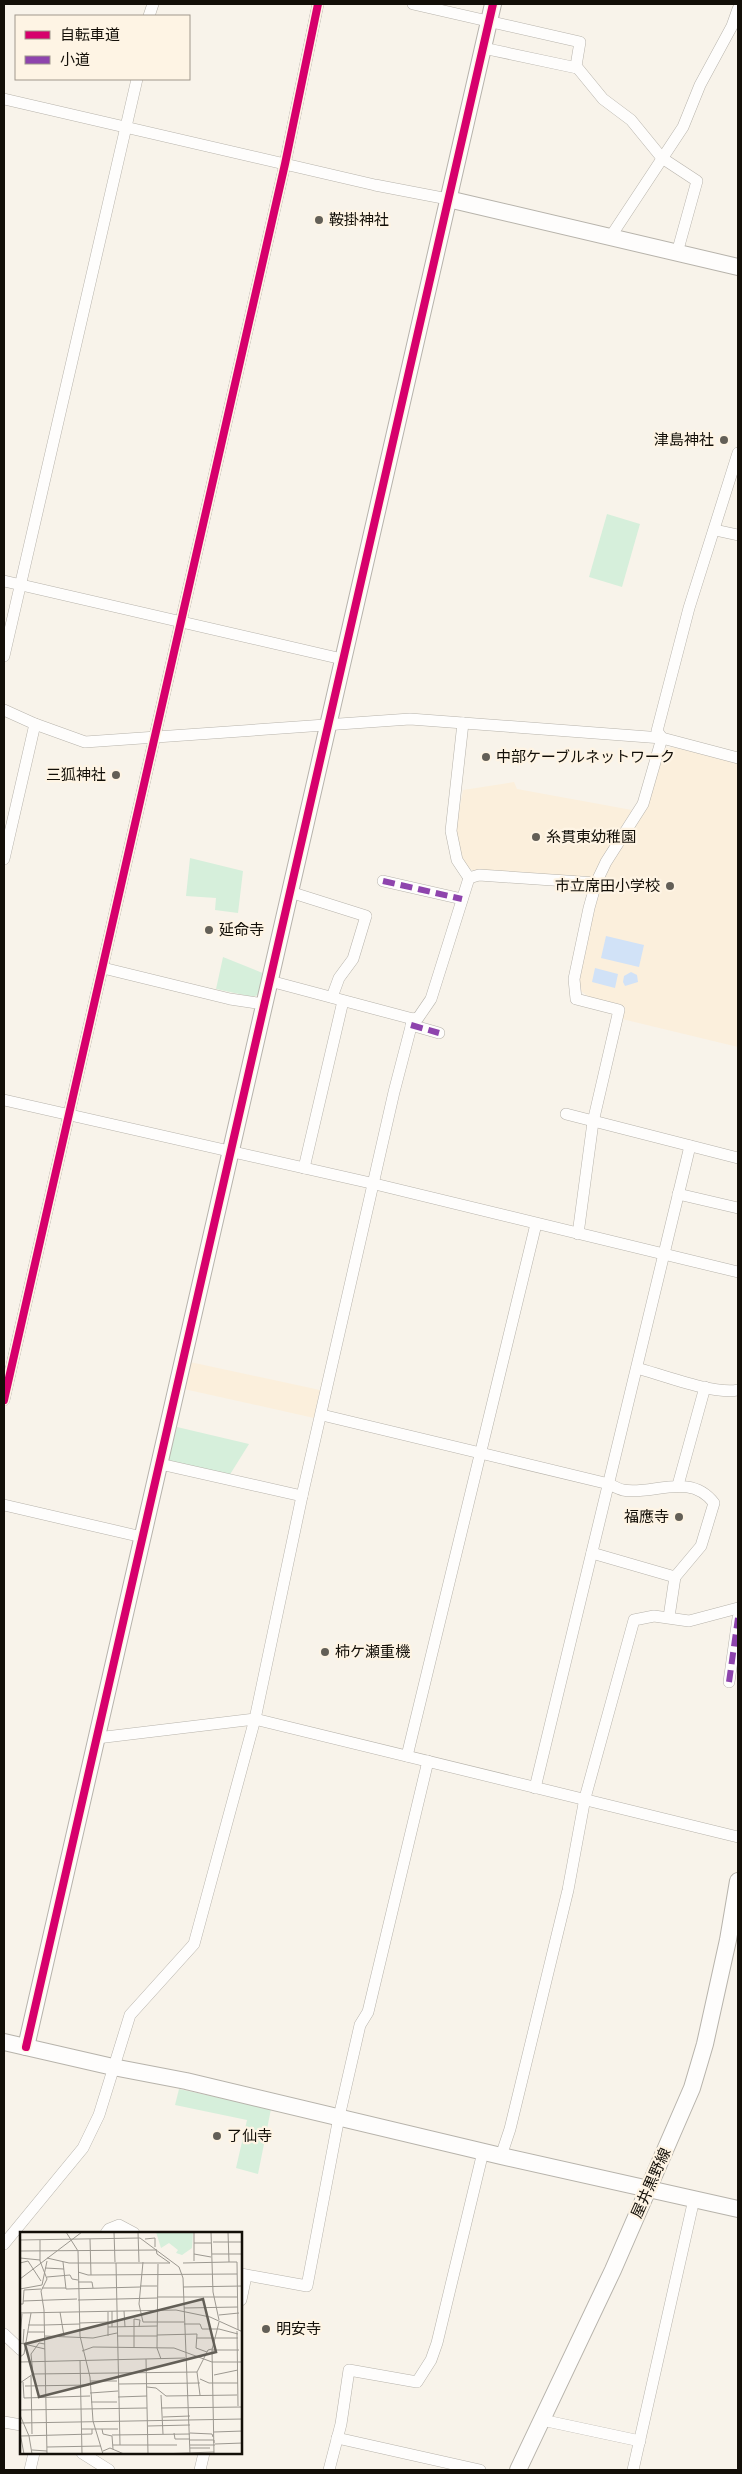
<svg xmlns="http://www.w3.org/2000/svg" width="742" height="2474" font-family="'Playfair Display','Noto Sans JP',serif">
  <style>
    .built { fill: #fbefdc }
    .green { fill: #d6efdb }
    .water { fill: #d1e2f7 }
    .lines { fill: none; stroke-linecap: round; stroke-linejoin: round }
    .street-casing { stroke: #b7b3ab; stroke-width: 12 }
    .secondary-casing { stroke: #b7b3ab; stroke-width: 18 }
    .street { stroke: #fefdfc; stroke-width: 11 }
    .secondary { stroke: #fefdfc; stroke-width: 16 }
    .quiet { stroke: #8e44ad; stroke-width: 6; stroke-dasharray: 12 6; stroke-linecap: butt }
    .cycleway-casing { stroke: #fef4e4; stroke-width: 11 }
    .cycleway { stroke: #d6006c; stroke-width: 8 }
    .poi-dot { fill: #635f57; stroke: #fef4e4; stroke-width: 2 }
    .labels { text-anchor: middle; stroke-width: 4.5; stroke-linejoin: round; paint-order: stroke }
    .poi-label { font-size: 15px; fill: #130f08; stroke: #fef4e4; text-anchor: start }
    .street-label { font-size: 15px; fill: #130f08; stroke: #fef4e4 }
    .inset-road { fill: none; stroke: #9c9890; stroke-width: 1 }
    .view { fill: #635f57; fill-opacity: 0.15; stroke: #635f57; stroke-width: 2.5 }
    .inset-edge { fill: none; stroke: #130f08; stroke-width: 2.5 }
  </style>
  <rect width="100%" height="100%" fill="#f8f3ea"/>
  <g class="built">
    <polygon points="672,747 738,763 738,1047 622,1019 625,1007 592,999 578,989 590,919 611,863 663,752"/>
    <polygon points="514,782 517,789 632,810 601,860 596,875 590,879 472,870 465,865 459,847 456,827 463,790"/>
    <polygon points="190,1362 320,1390 314,1418 184,1389"/>
  </g>
  <g class="green">
    <polygon points="607,514 640,524 622,587 589,577"/>
    <polygon points="190,858 243,871 238,913 215,910 216,898 186,896"/>
    <polygon points="223,957 265,974 260,994 253,997 216,989"/>
    <polygon points="177,1427 249,1444 229,1476 168,1462"/>
    <polygon points="179,2089 271,2109 258,2174 236,2168 247,2120 175,2105"/>
  </g>
  <g class="water">
    <polygon points="606,936 644,945 639,967 601,958"/>
    <polygon points="595,968 618,974 615,988 592,982"/>
    <polygon points="631,972 637,975 638,982 625,986 623,982 624,976"/>
  </g>
  <g class="lines">
    <g class="street-casing">
      <g id="street">
        <polyline points="413,4 580,42 576,66 603,99 631,120 662,158 697,181 677,253"/>
        <polyline points="149,16 153,4"/>
        <polyline points="483,48 577,68"/>
        <polyline points="4,99 375,185 448,199"/>
        <polyline points="611,236 683,127 700,85 732,26 738,9"/>
        <polyline points="715,530 738,535"/>
        <polyline points="4,581 342,659"/>
        <polyline points="4,656 137,79"/>
        <polyline points="4,710 35,724 85,742 410,719 662,738 738,758"/>
        <polyline points="463,723 451,831 457,860 469,878"/>
        <polyline points="4,859 35,724"/>
        <polyline points="469,878 479,875 596,883"/>
        <polyline points="383,881 462,899"/>
        <polyline points="290,892 366,916 353,959 339,978 332,997"/>
        <polyline points="103,968 230,999 264,1004"/>
        <polyline points="270,981 413,1019 418,1018 431,999 469,878"/>
        <polyline points="411,1025 439,1033"/>
        <polyline points="4,1100 375,1184 738,1272"/>
        <polyline points="566,1114 738,1158"/>
        <polyline points="304,1168 343,1001"/>
        <polyline points="678,1194 738,1208"/>
        <polyline points="578,1234 593,1122 619,1010 576,999 574,979 589,908 596,883 606,862 643,804 662,738 657,731 689,608 738,453"/>
        <path d="M637,1368C662,1375 715,1395 738,1390"/>
        <polyline points="4,1400 285,164 318,4"/>
        <path d="M322,1415L609,1484C613,1486 618,1489 623,1490C651,1496 690,1471 714,1503L701,1546L675,1577L592,1553"/>
        <polyline points="160,1464 302,1496"/>
        <polyline points="678,1485 705,1387"/>
        <polyline points="4,1505 142,1537"/>
        <polyline points="669,1617 675,1577"/>
        <polyline points="729,1682 738,1618"/>
        <polyline points="97,1738 255,1719 738,1837"/>
        <polyline points="407,1756 536,1224"/>
        <polyline points="535,1788 690,1146"/>
        <polyline points="501,2156 510,2129 568,1890 585,1798 634,1620 654,1616 689,1621 738,1608"/>
        <polyline points="106,2233 109,2229 119,2225 134,2233"/>
        <polyline points="4,2244 83,2148 99,2115 130,2015 194,1944 255,1719 302,1496 394,1092 413,1019"/>
        <polyline points="241,2274 307,2286 339,2117 360,2025 368,2012 428,1761"/>
        <polyline points="241,2300 246,2276"/>
        <polyline points="4,2334 21,2350"/>
        <polyline points="542,2420 640,2441"/>
        <polyline points="4,2422 21,2425"/>
        <polyline points="337,2438 480,2470"/>
        <polyline points="82,2453 109,2470"/>
        <polyline points="30,2470 34,2453"/>
        <polyline points="200,2470 204,2453"/>
        <polyline points="329,2470 341,2424 349,2370 417,2382 431,2360 437,2343 483,2152"/>
        <polyline points="633,2470 694,2199"/>
      </g>
    </g>
    <g class="secondary-casing">
      <g id="secondary">
        <polyline points="448,199 738,267"/>
        <polyline points="4,2042 113,2067 186,2081 501,2156 738,2209"/>
        <polyline points="26,2047 493,4"/>
        <polyline points="518,2470 613,2270 692,2088 705,2044 728,1940 738,1881"/>
      </g>
    </g>
    <use href="#street" class="street"/>
    <use href="#secondary" class="secondary"/>
    <g class="quiet">
      <polyline points="383,881 462,899"/>
      <polyline points="411,1025 439,1033"/>
      <polyline points="729,1682 738,1618"/>
    </g>
    <g class="cycleway-casing">
      <g id="cycleway">
        <polyline points="4,1400 285,164 318,4"/>
        <polyline points="26,2047 493,4"/>
      </g>
    </g>
    <use href="#cycleway" class="cycleway"/>
  </g>
  <g class="poi-dot">
    <circle cx="319" cy="220" r="5"/>
    <circle cx="724" cy="440" r="5"/>
    <circle cx="486" cy="757" r="5"/>
    <circle cx="116" cy="775" r="5"/>
    <circle cx="536" cy="837" r="5"/>
    <circle cx="670" cy="886" r="5"/>
    <circle cx="209" cy="930" r="5"/>
    <circle cx="679" cy="1517" r="5"/>
    <circle cx="325" cy="1652" r="5"/>
    <circle cx="217" cy="2136" r="5"/>
    <circle cx="266" cy="2329" r="5"/>
  </g>
  <g class="labels">
    <g class="poi-label">
      <text x="329" y="225">鞍掛神社</text>
      <text x="714" y="445" text-anchor="end">津島神社</text>
      <text x="496" y="762">中部ケーブルネットワーク</text>
      <text x="106" y="780" text-anchor="end">三狐神社</text>
      <text x="546" y="842">糸貫東幼稚園</text>
      <text x="660" y="891" text-anchor="end">市立席田小学校</text>
      <text x="219" y="935">延命寺</text>
      <text x="669" y="1522" text-anchor="end">福應寺</text>
      <text x="335" y="1657">柿ケ瀬重機</text>
      <text x="227" y="2141">了仙寺</text>
      <text x="276" y="2334">明安寺</text>
    </g>
    <g class="street-label">
      <text transform="translate(651 2183) rotate(-66)" y="5">屋井黒野線</text>
    </g>
  </g>
  <g transform="translate(20 2232)">
    <rect width="222" height="222" fill="#f8f3ea"/>
    <path d="M136,0L173,1L172,16L162,23L156,21L158,18L149,11L141,16Z" fill="#d6efdb"/>
    <path class="inset-road" d="M46,0L58,19L60,104L70,145L73,189L83,222M94,0L95,30M118,0L119,30M174,0V29M191,0L193,60L199,88M208,0L209,30H217L218,98M70,7L71,43M125,7L135,6V15M0,8L120,6L159,35L163,46L170,222M20,8V29L27,47L21,59L24,78L27,222M193,10H223M174,11H191M136,17L137,22L150,31M0,19L136,18M174,22L191,25M192,22H223M0,26L20,28M27,26L49,31H150M43,30L46,57L120,55M123,30L119,72L123,90H164M0,31L8,29L21,49M96,31L100,213M163,31L209,30M138,32L137,116L141,127M25,36L44,37M58,40L68,43L217,42M27,45L50,43L52,47L58,48M0,47L62,0M58,50H72L73,56M120,54H137M163,55L223,54M22,56H46M0,57L22,53L27,29M137,65H218M58,68L137,66M3,69L57,67M0,72H3L4,58L21,57M164,76L218,75M92,79V95M104,79L105,95M40,80L44,104M88,80V104M0,81L156,78L190,85L223,100M199,83L219,81M60,91L88,90M164,92H180L182,97H199L218,102M8,93H24M24,93L60,92M88,95L137,94M217,99L218,174M8,100H25M137,103L177,102L176,116L187,120M25,104L73,106L97,101M97,104H137M0,105L2,82M177,106H218M0,111L25,117M3,112L4,97M114,116V87L120,88L119,95M192,118H219M62,119L73,115L154,116L192,130H223M0,125L4,122L11,81M126,127L128,222M60,128L62,222M0,130L165,126M13,142L11,122L19,111L25,112M194,143L218,138M11,144L12,202M180,147L189,151H218M70,149H97M3,150L4,166L70,164M0,151L13,142L177,140M99,152L180,151M5,154L69,153M127,155L136,156L146,164L217,163M70,161L98,159M141,163L143,202M180,163L177,140L188,118L192,117M98,165L127,164M71,170H97M141,176L223,175M0,178L127,176M0,183L9,204L12,222M143,185L170,184M0,191L223,187M128,194L170,193M61,197H98M82,197L83,202L92,204L93,217M194,200L223,199M0,201L4,222M154,201L155,207H170M170,201L192,202L193,205M92,203L170,202M1,204L72,202V197M170,208H194V211M195,212L223,211M93,213H157M170,213H195M27,215L81,214M170,216H190M12,218L27,219M83,219L90,216L104,222M140,222L194,220M194,222L192,118L199,90"/>
    <path class="view" d="M183,67L196,120L19,165L5,112Z"/>
    <rect width="222" height="222" class="inset-edge"/>
  </g>
  <rect width="742" height="2474" fill="none" stroke="#130f08" stroke-width="10"/>
  <rect x="15" y="15" width="175" height="65" fill="#fef4e4" stroke="#a0988c"/>
  <rect x="25" y="31" width="25" height="8" fill="#d6006c" stroke="#a0988c"/>
  <text x="60" y="40" font-size="15" fill="#130f08">自転車道</text>
  <rect x="25" y="56" width="25" height="8" fill="#8e44ad" stroke="#a0988c"/>
  <text x="60" y="65" font-size="15" fill="#130f08">小道</text>
</svg>
